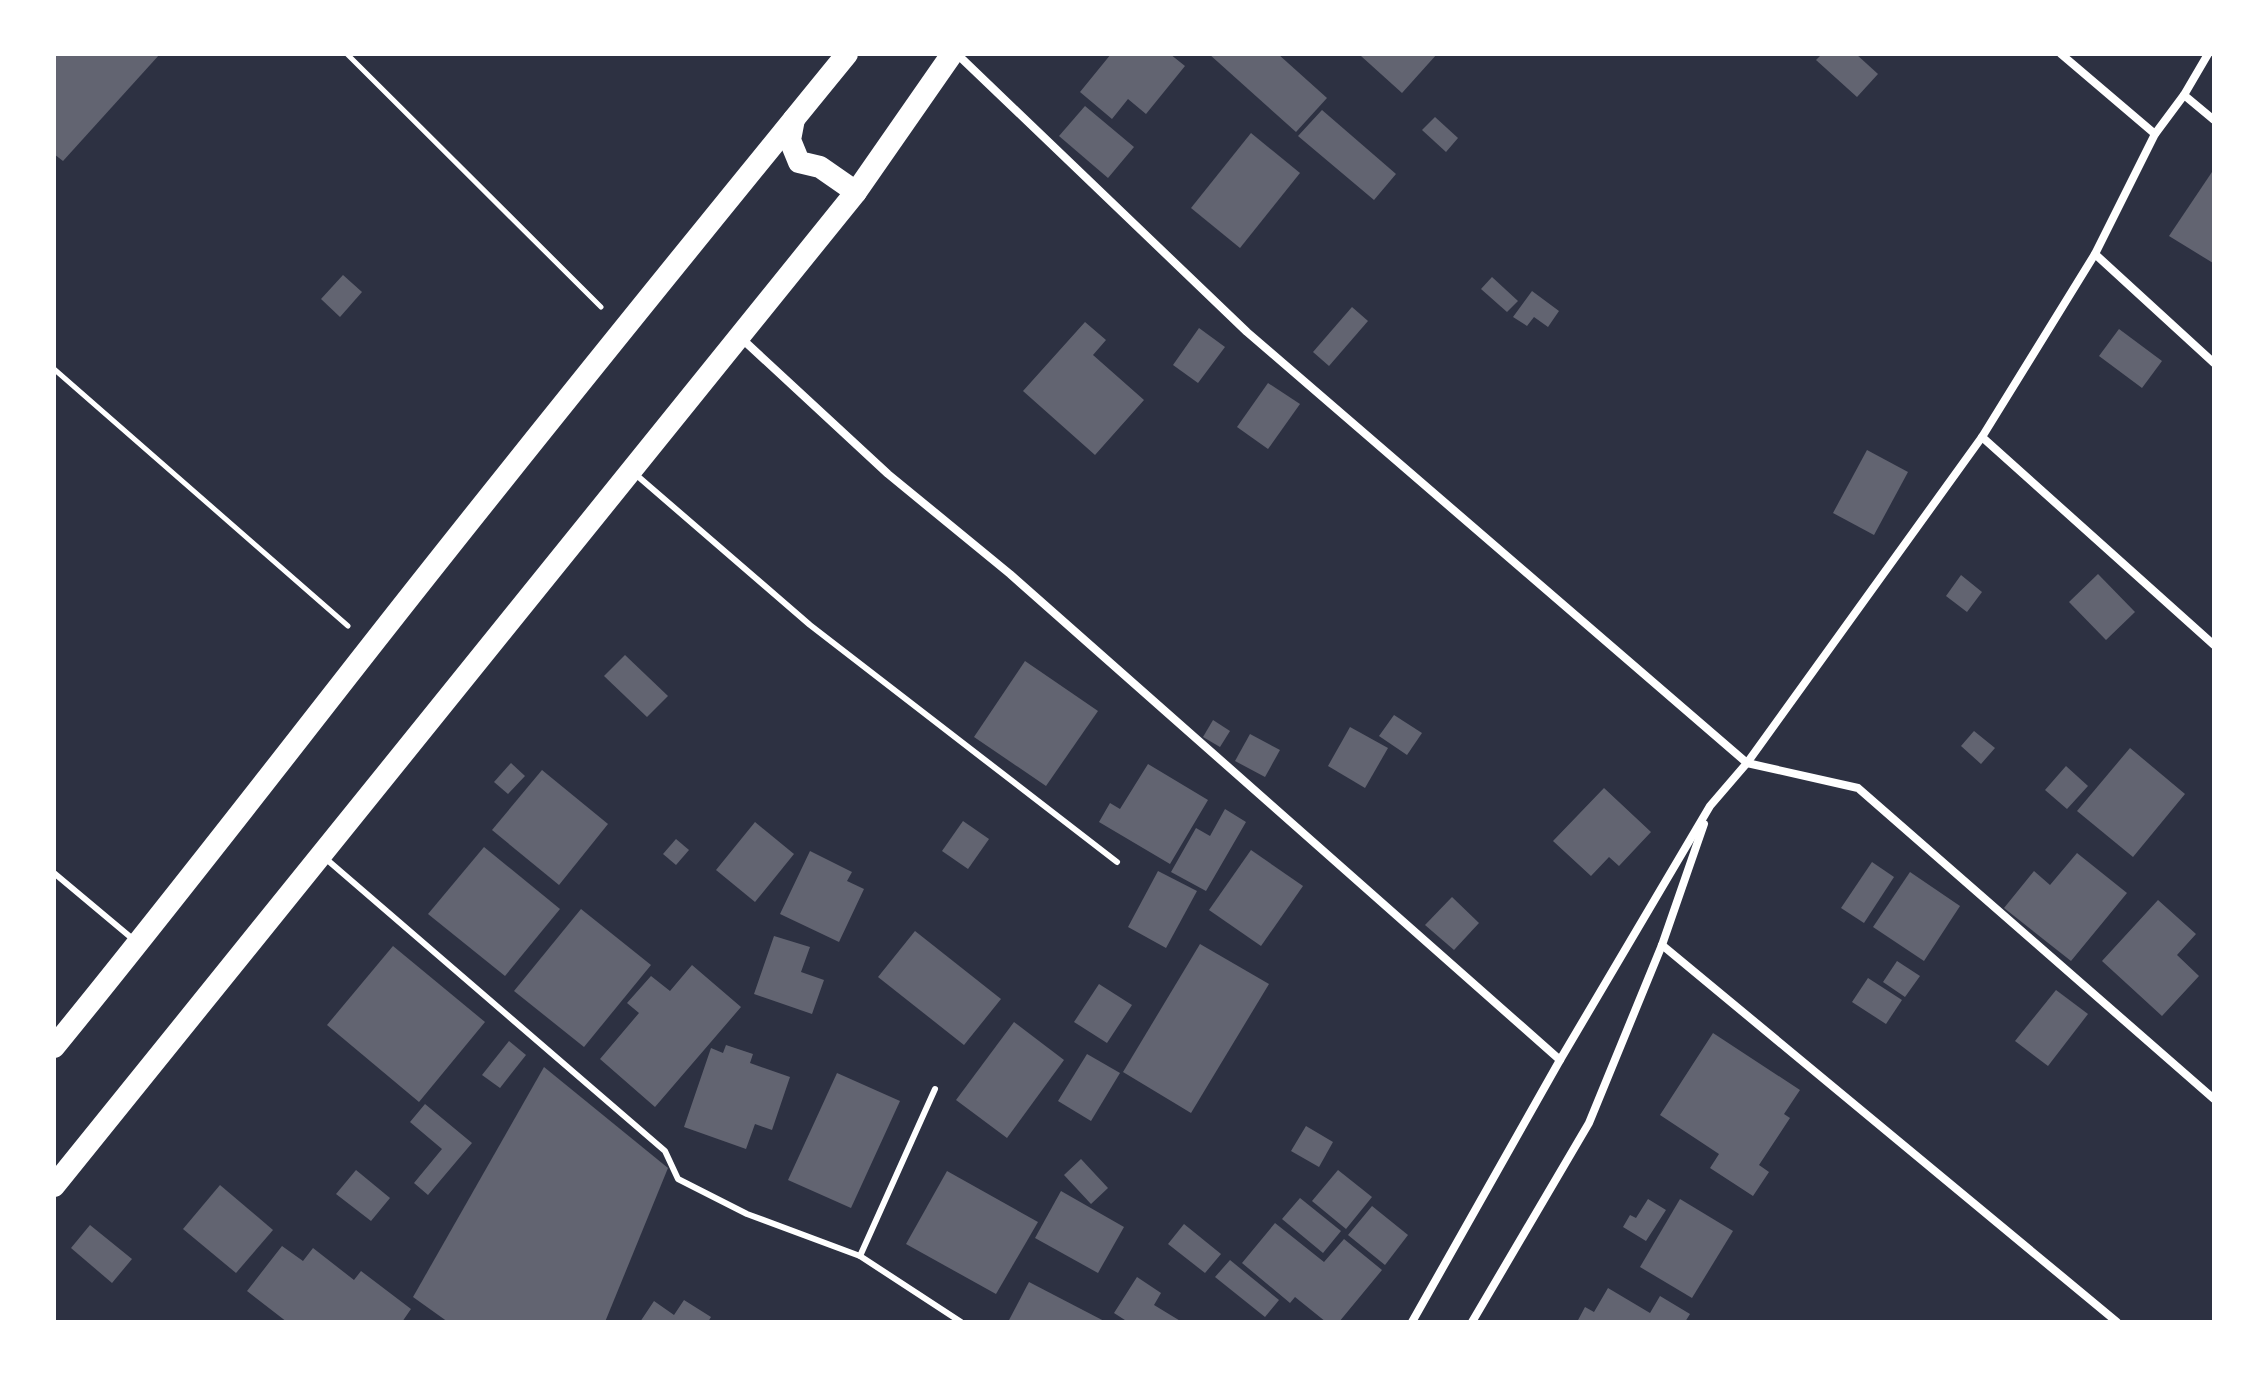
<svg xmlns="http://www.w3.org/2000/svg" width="2268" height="1376" font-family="Georgia,serif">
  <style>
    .building { fill: #626471 }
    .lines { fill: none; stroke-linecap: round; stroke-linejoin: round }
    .path { stroke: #fff; stroke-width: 5 }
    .service { stroke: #fff; stroke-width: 6 }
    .minor { stroke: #fff; stroke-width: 8 }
    .trunk { stroke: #fff; stroke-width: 22 }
  </style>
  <rect width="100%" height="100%" fill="#2d3142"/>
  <g class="building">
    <polygon points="56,54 160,54 63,161 54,154"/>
    <polygon points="1111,54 1170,54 1185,66 1146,114 1128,99 1112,119 1080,92"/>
    <polygon points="1209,54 1278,54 1327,98 1296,132"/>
    <polygon points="1363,54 1437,54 1402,93 1361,56"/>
    <polygon points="1822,54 1856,54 1878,74 1857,97 1816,60"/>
    <polygon points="1085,106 1134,147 1108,178 1059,136"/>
    <polygon points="1322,110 1396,174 1374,200 1298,136"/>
    <polygon points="1435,117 1458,138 1446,152 1422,130"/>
    <polygon points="1251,133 1300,173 1240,248 1191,208"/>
    <polygon points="2214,169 2214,262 2213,263 2169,236"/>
    <polygon points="343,275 362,292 340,317 321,299"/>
    <polygon points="1492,277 1518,301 1507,312 1481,289"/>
    <polygon points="1532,291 1559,311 1548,327 1534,317 1527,326 1513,317"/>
    <polygon points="1352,307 1368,321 1329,366 1313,352"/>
    <polygon points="1085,322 1106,340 1093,355 1144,400 1095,455 1023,391"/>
    <polygon points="1199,328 1225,347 1198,383 1173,365"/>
    <polygon points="2119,329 2162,361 2142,388 2099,356"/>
    <polygon points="1268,383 1300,404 1268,449 1237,427"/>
    <polygon points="1867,450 1908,472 1874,535 1833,513"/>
    <polygon points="2098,574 2135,612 2106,640 2069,602"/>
    <polygon points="1961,575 1982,592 1967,612 1946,596"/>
    <polygon points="625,655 668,696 647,717 604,676"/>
    <polygon points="1025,661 1098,711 1046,786 974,737"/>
    <polygon points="1394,715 1422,733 1407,755 1379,736"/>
    <polygon points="1213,720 1230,731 1220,747 1203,737"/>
    <polygon points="1350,727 1388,748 1365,788 1328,766"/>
    <polygon points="1974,731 1995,748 1981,764 1961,746"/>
    <polygon points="1250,734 1280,750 1265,777 1235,761"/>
    <polygon points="2130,748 2185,794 2133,857 2077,811"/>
    <polygon points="511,763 525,776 508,794 494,782"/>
    <polygon points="1148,764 1208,800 1170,864 1099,822 1110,803 1120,809"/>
    <polygon points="2066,766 2088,786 2067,809 2045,790"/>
    <polygon points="542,770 608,824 559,885 492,830"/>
    <polygon points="1604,788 1651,832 1619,866 1609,857 1591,876 1553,841"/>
    <polygon points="1225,809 1246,822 1206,891 1171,872 1196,828 1210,836"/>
    <polygon points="963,821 989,839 968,869 942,851"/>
    <polygon points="755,822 794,854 755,902 716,870"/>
    <polygon points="676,839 689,850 676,865 663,854"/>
    <polygon points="484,847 560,909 505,976 428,914"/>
    <polygon points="1251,850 1303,886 1261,946 1209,910"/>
    <polygon points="810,851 852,872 847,881 864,889 839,942 780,914"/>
    <polygon points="2077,853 2127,893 2071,961 2004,908 2034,871 2050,885"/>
    <polygon points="1872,862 1894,877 1864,923 1841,908"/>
    <polygon points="1158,871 1197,891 1166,948 1128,927"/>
    <polygon points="1910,872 1960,906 1924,961 1873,927"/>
    <polygon points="1452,897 1479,923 1454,950 1425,925"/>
    <polygon points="2158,900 2196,934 2177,955 2199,976 2162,1016 2102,961"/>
    <polygon points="581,909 651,965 584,1047 514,991"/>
    <polygon points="915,931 1001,999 964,1045 878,977"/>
    <polygon points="774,936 810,947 801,972 824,980 812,1014 754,994"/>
    <polygon points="1200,944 1269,984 1191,1113 1123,1072"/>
    <polygon points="393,946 485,1022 419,1102 327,1025"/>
    <polygon points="1897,961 1920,976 1905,997 1883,982"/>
    <polygon points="692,965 741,1007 655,1107 600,1059 639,1013 627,1003 651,976 670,991"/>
    <polygon points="1868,978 1902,1000 1886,1024 1852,1002"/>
    <polygon points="1099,984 1132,1005 1107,1043 1074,1022"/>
    <polygon points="2056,990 2088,1014 2048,1066 2015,1041"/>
    <polygon points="1014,1022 1064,1060 1007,1138 956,1100"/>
    <polygon points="1713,1033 1800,1090 1784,1114 1790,1118 1759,1165 1769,1172 1753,1196 1710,1168 1719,1154 1660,1115"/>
    <polygon points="509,1041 526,1055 500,1088 482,1075"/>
    <polygon points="726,1045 753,1054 750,1063 790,1077 772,1130 755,1124 746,1149 684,1127 711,1048 723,1053"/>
    <polygon points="1087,1054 1120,1073 1091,1121 1058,1101"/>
    <polygon points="544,1067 668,1168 605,1322 448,1322 413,1297"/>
    <polygon points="837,1073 900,1101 851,1208 788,1180"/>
    <polygon points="425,1104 472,1143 428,1195 414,1183 442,1149 410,1122"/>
    <polygon points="1306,1126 1333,1142 1319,1167 1291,1151"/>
    <polygon points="1081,1159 1108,1188 1091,1204 1064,1175"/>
    <polygon points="356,1170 390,1198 371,1221 336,1194"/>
    <polygon points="1338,1170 1372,1197 1346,1229 1312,1201"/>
    <polygon points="947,1171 1038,1222 996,1294 906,1244"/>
    <polygon points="220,1185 273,1230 236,1273 183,1229"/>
    <polygon points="1061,1191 1124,1227 1098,1273 1035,1238"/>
    <polygon points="1300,1198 1341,1231 1323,1253 1282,1219"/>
    <polygon points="1648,1199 1666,1210 1646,1241 1623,1227 1630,1215 1636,1218"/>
    <polygon points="1680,1199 1733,1231 1692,1298 1640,1267"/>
    <polygon points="1372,1206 1408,1235 1385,1265 1348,1235"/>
    <polygon points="1275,1223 1324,1262 1344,1239 1382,1270 1339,1322 1326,1322 1295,1297 1290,1303 1242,1263"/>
    <polygon points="1184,1224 1221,1254 1205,1273 1168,1244"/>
    <polygon points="90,1225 132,1259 112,1283 71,1248"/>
    <polygon points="282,1246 303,1261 313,1248 354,1280 361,1271 411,1309 402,1322 287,1322 247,1291"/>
    <polygon points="1230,1260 1279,1300 1265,1317 1215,1277"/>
    <polygon points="1137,1277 1161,1293 1154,1305 1182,1322 1128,1322 1114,1313"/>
    <polygon points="1029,1282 1106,1322 1008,1322"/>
    <polygon points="1608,1288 1650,1313 1660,1296 1690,1314 1685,1322 1577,1322 1585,1307 1594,1312"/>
    <polygon points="684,1300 711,1317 708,1322 640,1322 654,1301 674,1315"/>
  </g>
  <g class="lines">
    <g class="path">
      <polyline points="347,54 601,307"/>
      <polyline points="54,369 348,626"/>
    </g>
    <g class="service">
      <polyline points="634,473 810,625 1117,862"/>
      <polyline points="325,858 665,1151 678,1179 747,1214 860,1256 961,1322"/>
      <polyline points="54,873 134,940"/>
      <polyline points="860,1256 935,1089"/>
    </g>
    <g class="minor">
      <polyline points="957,54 1247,332 1747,763 1858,788 2214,1099"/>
      <polyline points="2061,54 2155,134"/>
      <polyline points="2184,95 2214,120"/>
      <polyline points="2095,254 2214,363"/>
      <polyline points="740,337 888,474 1010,574 1560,1060"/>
      <polyline points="1982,437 2214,645"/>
      <polyline points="1662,945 2117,1322"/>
      <polyline points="1412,1322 1560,1060 1710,806 1747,763 1982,437 2095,254 2155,134 2184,95 2208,54"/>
      <polyline points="1472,1322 1589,1123 1662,945 1704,824"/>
    </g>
    <g class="trunk">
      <polyline points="794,119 790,140 799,162 820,167 856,192"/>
      <path d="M54,1047C162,915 266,780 371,646C527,447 687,250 847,54"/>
      <polyline points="54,1186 856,192 952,54"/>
    </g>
  </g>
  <rect width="2268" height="1376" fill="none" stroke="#ffffff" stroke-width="112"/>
</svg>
